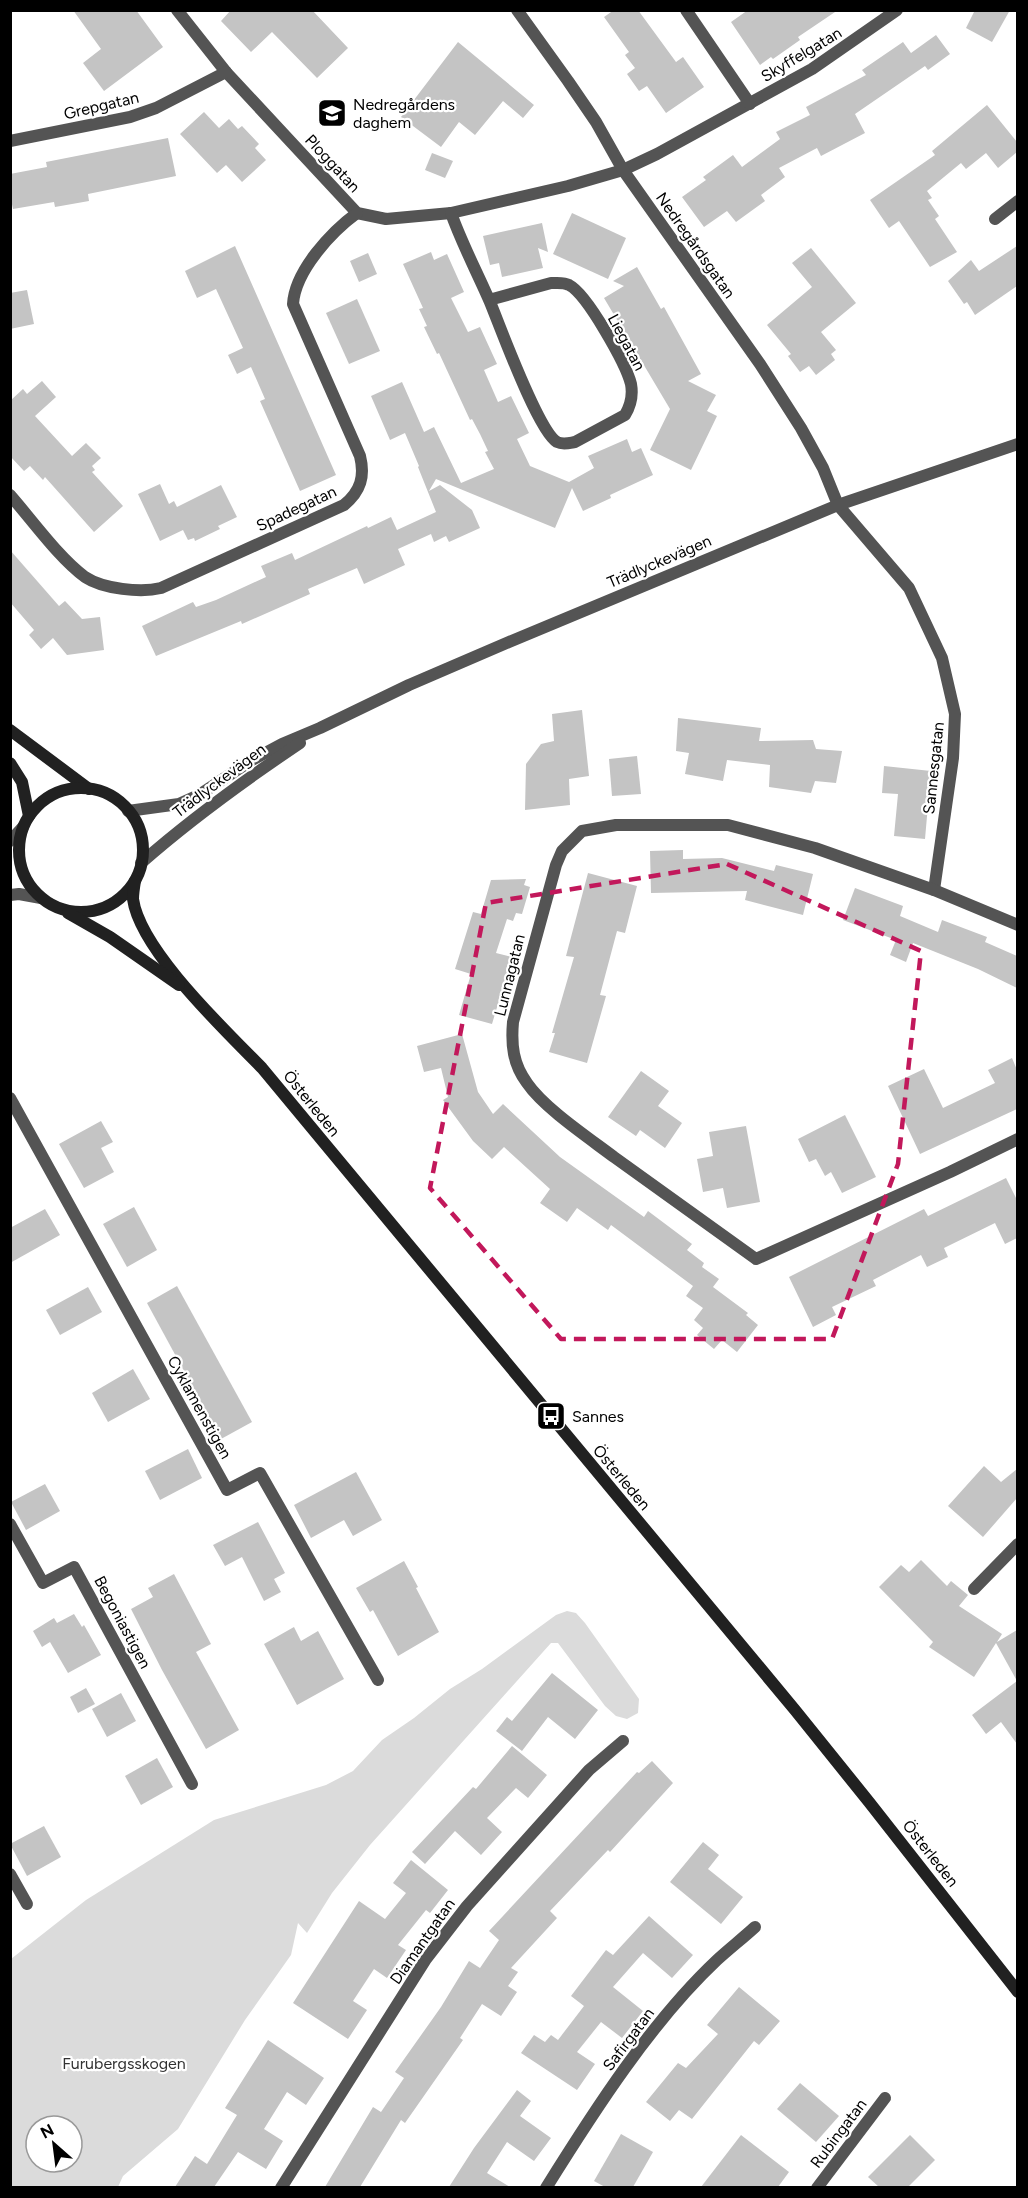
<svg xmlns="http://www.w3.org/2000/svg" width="1028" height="2198" font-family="Figtree,sans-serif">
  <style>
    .green { fill: #dbdbdb; fill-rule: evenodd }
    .building { fill: #c4c4c4 }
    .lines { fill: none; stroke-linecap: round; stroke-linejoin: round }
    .minor { stroke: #545454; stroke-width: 12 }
    .tertiary { stroke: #545454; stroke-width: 12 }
    .secondary { stroke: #212121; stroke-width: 12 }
    .marked { fill: none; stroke: #c2185b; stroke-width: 4.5; stroke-dasharray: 12 8; stroke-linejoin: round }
    .labels { text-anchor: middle; stroke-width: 4.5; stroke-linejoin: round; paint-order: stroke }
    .street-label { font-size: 16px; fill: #000; stroke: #fff }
    .poi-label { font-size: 16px; fill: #000; stroke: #fff; text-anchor: start }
    .park-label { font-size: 16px; fill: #323232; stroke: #fff }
  </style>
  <rect width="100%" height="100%" fill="#fff"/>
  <path class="green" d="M567,1611L576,1613L585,1623L639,1699L638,1713L627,1719L616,1716L605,1706L558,1643H551L370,1845L332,1893L307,1933L298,1923L291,1955L245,2020L178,2129L123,2176L118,2187H11V1959L86,1900L214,1820L326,1785L353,1771L382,1740L414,1718L450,1689L482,1669L556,1615ZM36,2126H72V2162H36Z"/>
  <g class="building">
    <polygon points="73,10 136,10 163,47 104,91 83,63 101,49"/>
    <polygon points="231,10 312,10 348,48 317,78 272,32 251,52 221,21"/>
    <polygon points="614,10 638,10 676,62 683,57 704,87 666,113 647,86 639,91 627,74 635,68 625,55 629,52 604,17"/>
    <polygon points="748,10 838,10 798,37 800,40 773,59 771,57 760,65 731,22"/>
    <polygon points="975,10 1010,10 992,42 966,28"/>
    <polygon points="936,35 950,54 928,70 925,66 855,114 865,133 821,156 817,148 779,168 785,177 761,195 765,201 736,222 727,211 704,227 682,197 706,180 703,177 733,155 742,167 780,139 776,132 810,115 806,107 866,75 862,70 903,42 911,53"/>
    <polygon points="458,42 534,105 523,118 503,101 475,135 459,122 441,147 401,117"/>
    <polygon points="987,105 1017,142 1017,152 998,168 986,153 966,169 961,163 927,191 932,198 928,200 939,216 935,219 957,252 930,267 899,221 889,228 870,200 935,155 932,151"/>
    <polygon points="204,112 219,128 229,119 238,129 242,126 259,144 255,148 266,160 242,182 226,165 217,173 180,134"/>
    <polygon points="168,138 176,176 88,194 89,201 55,207 54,202 13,209 10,195 10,174 47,167 46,162"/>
    <polygon points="432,153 453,161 445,178 425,170"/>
    <polygon points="572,213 626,238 608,279 553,254"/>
    <polygon points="542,223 548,252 538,248 543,268 502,277 499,263 490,265 483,236"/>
    <polygon points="235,246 336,475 300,491 260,401 265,399 251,367 237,374 228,355 243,348 216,289 197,298 185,271"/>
    <polygon points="1017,246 1017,286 975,315 967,302 964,304 948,281 971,260 979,271"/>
    <polygon points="811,248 856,303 821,332 836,350 831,354 835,360 816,375 809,366 800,372 788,356 791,354 767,325 812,287 792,263"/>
    <polygon points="431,252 434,260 447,254 464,292 451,298 468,332 480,327 497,364 484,370 498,402 511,396 529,433 517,439 530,466 569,482 594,468 588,456 627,439 632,452 641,448 653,475 610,495 611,498 583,511 572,488 555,528 436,479 429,491 440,485 472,510 480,528 449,542 446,536 434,542 431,534 398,549 405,565 364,584 357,568 308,589 310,594 242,624 241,621 156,656 142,626 193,602 196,607 216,600 266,577 261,566 292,553 295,560 367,526 368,528 391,517 397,530 436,512 418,467 419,466 405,433 390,440 371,396 402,382 424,432 434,427 461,483 494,469 485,452 488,451 480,434 472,419 470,420 439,353 437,354 424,327 427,326 419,309 423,308 403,264"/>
    <polygon points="368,253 377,274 359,282 350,261"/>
    <polygon points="637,267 661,309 664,307 701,374 688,381 716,395 707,411 717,416 691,470 650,450 670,409 604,298 624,286 613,281"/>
    <polygon points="27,290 34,324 10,329 10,293"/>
    <polygon points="357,299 380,351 349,364 326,313"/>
    <polygon points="42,381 56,397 35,416 72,456 86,443 101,458 92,466 95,470 92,472 123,506 94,532 45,477 43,480 30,466 24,471 10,456 10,401 23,389 27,394"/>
    <polygon points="160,484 169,504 174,501 177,507 221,485 237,517 218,526 220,529 195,541 194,538 188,540 183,530 160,541 138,494"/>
    <polygon points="10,550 59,606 65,601 82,619 100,617 104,650 67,655 53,638 41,649 29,635 34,630 10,602"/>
    <polygon points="582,710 589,776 569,779 570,805 525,810 526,764 541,744 554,741 552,714"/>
    <polygon points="678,718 761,728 759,741 813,740 816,749 842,751 836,783 815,781 811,793 769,787 770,765 727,760 723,781 685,774 689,753 676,751"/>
    <polygon points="637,756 641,794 612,796 609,759"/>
    <polygon points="884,766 931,771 925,839 894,836 898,794 882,793"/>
    <polygon points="683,850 683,859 722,858 774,871 776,865 813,874 803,915 745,900 747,891 651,893 650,851"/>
    <polygon points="588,873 637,886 625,933 617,931 600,995 606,996 587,1063 549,1052 555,1033 552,1033 574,957 566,956"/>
    <polygon points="526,879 524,885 530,887 522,914 516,913 513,921 507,919 496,953 512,957 492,1024 459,1015 471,974 455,969 473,912 481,914 491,880"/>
    <polygon points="855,888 903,906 900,916 938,932 942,920 987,937 985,942 1017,956 1017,988 978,969 913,943 906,962 890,955 896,940 843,920"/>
    <polygon points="462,1034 478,1092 493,1114 503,1104 560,1157 644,1217 648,1211 692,1244 687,1250 704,1263 702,1267 719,1279 713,1287 748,1313 746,1315 758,1325 737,1352 722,1340 714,1349 697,1335 703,1328 694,1320 703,1308 686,1296 693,1286 611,1225 608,1230 577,1208 567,1222 540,1203 550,1189 504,1147 492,1159 473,1141 443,1100 448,1097 441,1068 424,1072 417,1046"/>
    <polygon points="1012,1058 1017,1070 1017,1109 920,1154 888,1086 924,1069 943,1108 995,1083 988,1070"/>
    <polygon points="641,1071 669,1091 658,1106 682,1123 665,1148 640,1130 636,1136 608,1117"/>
    <polygon points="845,1115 876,1177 842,1193 831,1172 825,1176 816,1159 809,1162 798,1139"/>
    <polygon points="101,1121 113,1142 101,1148 114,1172 84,1188 59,1144"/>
    <polygon points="746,1126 760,1202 727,1208 723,1188 703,1192 697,1159 713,1156 709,1132"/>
    <polygon points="1006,1178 1017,1200 1017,1238 1005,1244 995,1223 944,1248 948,1257 927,1267 921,1255 873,1280 876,1286 832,1307 836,1315 813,1327 789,1277 924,1209 928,1216"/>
    <polygon points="134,1207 157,1250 127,1267 103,1224"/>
    <polygon points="45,1209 60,1235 10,1263 10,1228"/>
    <polygon points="177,1286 252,1422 221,1439 147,1303"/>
    <polygon points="88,1287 102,1312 60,1335 46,1310"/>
    <polygon points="133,1369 150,1399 108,1422 92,1393"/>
    <polygon points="188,1449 202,1478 160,1500 145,1471"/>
    <polygon points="984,1466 1001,1482 1017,1469 1017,1498 983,1537 948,1506"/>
    <polygon points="356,1472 382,1520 353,1536 344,1520 311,1538 294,1505"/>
    <polygon points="45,1484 60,1511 26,1530 11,1502"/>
    <polygon points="258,1522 285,1573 274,1579 281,1592 264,1601 242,1557 225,1566 213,1545"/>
    <polygon points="921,1560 947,1586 951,1581 968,1595 959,1606 1002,1634 997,1642 1017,1630 1017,1681 996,1643 974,1677 929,1647 933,1642 879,1587 901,1565 909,1572"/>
    <polygon points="404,1561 418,1587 416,1588 439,1632 398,1656 373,1610 370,1612 356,1588"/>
    <polygon points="174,1574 211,1644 196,1652 239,1730 206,1749 162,1670 131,1609 153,1597 148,1588"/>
    <polygon points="74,1614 82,1627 84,1625 101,1655 68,1673 50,1642 42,1647 33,1631 54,1618 57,1623"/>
    <polygon points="294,1627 301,1641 318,1631 344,1679 297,1705 264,1644"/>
    <polygon points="552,1673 598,1710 575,1739 548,1717 522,1751 496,1731 507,1717 512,1721"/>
    <polygon points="1017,1681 1017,1744 1001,1722 986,1734 972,1715"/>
    <polygon points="86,1688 95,1704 78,1713 70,1697"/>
    <polygon points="121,1693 136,1721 107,1737 92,1709"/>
    <polygon points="512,1746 547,1775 528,1798 516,1788 487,1818 502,1832 481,1855 455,1831 425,1864 412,1852 473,1787 476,1789"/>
    <polygon points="157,1758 173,1787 141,1805 125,1776"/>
    <polygon points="652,1761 673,1783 610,1852 608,1850 550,1911 557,1918 511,1968 518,1972 508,1986 517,1992 501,2016 482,2004 460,2038 463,2040 405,2123 401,2120 360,2187 325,2187 373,2107 381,2112 404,2078 395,2072 441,2007 469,1961 480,1968 499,1940 489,1931 637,1772 639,1773"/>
    <polygon points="44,1826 61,1857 27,1876 10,1844"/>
    <polygon points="703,1842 719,1855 708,1869 743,1897 721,1924 670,1882"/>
    <polygon points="411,1860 448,1890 430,1913 426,1910 398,1945 406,1950 387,1978 374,1969 353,2001 367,2010 348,2039 293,2003 359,1901 385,1919 406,1893 393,1883"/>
    <polygon points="649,1916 693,1955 672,1978 643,1953 613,1987 643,2011 622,2038 601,2022 577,2052 595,2064 577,2090 521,2053 534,2035 545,2042 551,2035 558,2040 584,2006 571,1996 606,1950 613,1955"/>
    <polygon points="739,1987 780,2021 759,2045 754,2041 692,2119 679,2110 670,2121 646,2102 678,2063 686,2068 718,2034 707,2025"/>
    <polygon points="268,2040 324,2078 306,2105 287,2092 264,2129 283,2141 266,2169 238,2152 214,2187 175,2187 195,2156 207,2164 237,2115 225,2108"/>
    <polygon points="800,2083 839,2116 816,2142 777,2109"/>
    <polygon points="517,2090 531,2101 520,2116 551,2138 534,2161 507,2142 487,2173 510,2187 449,2187 474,2148"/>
    <polygon points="621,2134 653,2152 633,2187 605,2187 594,2181"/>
    <polygon points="741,2135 789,2172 778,2187 701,2187"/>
    <polygon points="910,2135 935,2160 908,2187 879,2187 868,2177"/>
  </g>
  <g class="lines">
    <g class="minor">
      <polyline points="177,10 226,72 357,213 386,219 451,213 568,186 623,170 657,154 812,69 897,10"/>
      <polyline points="517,10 568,81 596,122 623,170 760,364 801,428 823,468 838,505 909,588 942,658 955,714 953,758 934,890"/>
      <polyline points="686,10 750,104"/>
      <polyline points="10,141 130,117 156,108 226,72"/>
      <path d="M451,213C462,244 477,272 490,302C500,326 538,431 557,442C563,445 569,443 575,442L625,415C631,405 633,395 631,384C626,364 587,294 569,285C564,282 557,283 551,283L489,300"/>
      <polyline points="995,219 1018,201"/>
      <path d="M10,495C32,520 59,558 85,577C103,589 141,593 161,588L344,505C361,491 365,476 360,456L293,304C295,271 331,232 357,213"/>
      <path d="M1018,925L934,890L815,848L728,825H616L582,831L562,851L556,865L513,1022C511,1045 513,1064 527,1083C544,1108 589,1138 614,1157C662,1191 709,1225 756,1259L950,1172L1018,1139"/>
      <polyline points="10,1098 227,1490 260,1473 378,1680"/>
      <polyline points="10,1524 43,1583 74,1567 192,1784"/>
      <polyline points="974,1589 1018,1544"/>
      <polyline points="10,1874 27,1904"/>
      <polyline points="281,2188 426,1959 467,1906 589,1770 623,1741"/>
      <path d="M546,2188C594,2111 651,2022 717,1960C729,1949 743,1938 755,1927"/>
      <polyline points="817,2188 885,2098"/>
    </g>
    <g class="tertiary">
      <polyline points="128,811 179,804 199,795 252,760 282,744 320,728 409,685 509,642 838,505 1018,444"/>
      <polyline points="10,841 23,827"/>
      <path d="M141,863C191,819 245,780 300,743"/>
      <polyline points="10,895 19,894 41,898"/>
    </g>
    <g class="secondary">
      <polyline points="10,730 89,789"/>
      <polyline points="10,763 22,782 29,816"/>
      <circle cx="81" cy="850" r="62"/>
      <path d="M135,881C134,887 133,893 133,899C140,950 225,1030 262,1068L795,1710L869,1802L1018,1992"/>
      <polyline points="68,913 110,937 179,985"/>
    </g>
  </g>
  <path class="marked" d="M727,864L921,951L898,1164L832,1339H561L430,1188L486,903Z"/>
  <defs>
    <g id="school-square" transform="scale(1.5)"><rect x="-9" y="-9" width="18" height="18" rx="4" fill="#000" stroke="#fff"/><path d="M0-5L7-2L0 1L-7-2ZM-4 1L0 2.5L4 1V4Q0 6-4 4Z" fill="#fff"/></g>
    <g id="bus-square" transform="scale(1.5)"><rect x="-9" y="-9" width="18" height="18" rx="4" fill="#000" stroke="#fff"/><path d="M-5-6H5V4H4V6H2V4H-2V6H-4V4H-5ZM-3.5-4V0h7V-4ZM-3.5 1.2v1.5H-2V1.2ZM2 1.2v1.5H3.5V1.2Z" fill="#fff"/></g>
  </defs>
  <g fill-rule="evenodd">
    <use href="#school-square" x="332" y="113"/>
    <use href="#bus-square" x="551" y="1416"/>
  </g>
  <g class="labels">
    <g class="street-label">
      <text transform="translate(801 54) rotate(-31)" y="6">Skyffelgatan</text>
      <text transform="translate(101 105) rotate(-13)" y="6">Grepgatan</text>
      <text transform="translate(333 163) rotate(47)" y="6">Ploggatan</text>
      <text transform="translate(696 245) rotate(55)" y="6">Nedregårdsgatan</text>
      <text transform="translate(627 342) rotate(62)" y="6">Liegatan</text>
      <text transform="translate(296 508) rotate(-25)" y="6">Spadegatan</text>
      <text transform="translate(659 561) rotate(-23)" y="6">Trädlyckevägen</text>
      <text transform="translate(933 768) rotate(-84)" y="6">Sannesgatan</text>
      <text transform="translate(219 780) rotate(-37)" y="6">Trädlyckevägen</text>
      <text transform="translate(509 975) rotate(-76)" y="6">Lunnagatan</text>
      <text transform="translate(312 1103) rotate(51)" y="6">Österleden</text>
      <text transform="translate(200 1407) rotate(61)" y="6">Cyklamenstigen</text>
      <text transform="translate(622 1477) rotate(50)" y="6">Österleden</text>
      <text transform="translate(123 1622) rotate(62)" y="6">Begoniastigen</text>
      <text transform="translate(931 1853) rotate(52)" y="6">Österleden</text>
      <text transform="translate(422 1941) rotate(-55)" y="6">Diamantgatan</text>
      <text transform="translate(628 2039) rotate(-53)" y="6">Safirgatan</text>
      <text transform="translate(838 2133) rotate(-53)" y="6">Rubingatan</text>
    </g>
    <g class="poi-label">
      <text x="353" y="110">Nedregårdens<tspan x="353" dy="18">daghem</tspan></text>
      <text x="572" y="1422">Sannes</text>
    </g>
    <g class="park-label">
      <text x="124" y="2069">Furubergsskogen</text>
    </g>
  </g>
  <rect width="1028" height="2198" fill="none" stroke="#000000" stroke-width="24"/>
  <g transform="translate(54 2144) rotate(332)"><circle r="28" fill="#ffffff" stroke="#999999" stroke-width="1.5"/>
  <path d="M0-4.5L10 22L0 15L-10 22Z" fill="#000000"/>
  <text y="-9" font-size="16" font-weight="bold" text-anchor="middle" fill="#000000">N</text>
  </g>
</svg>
